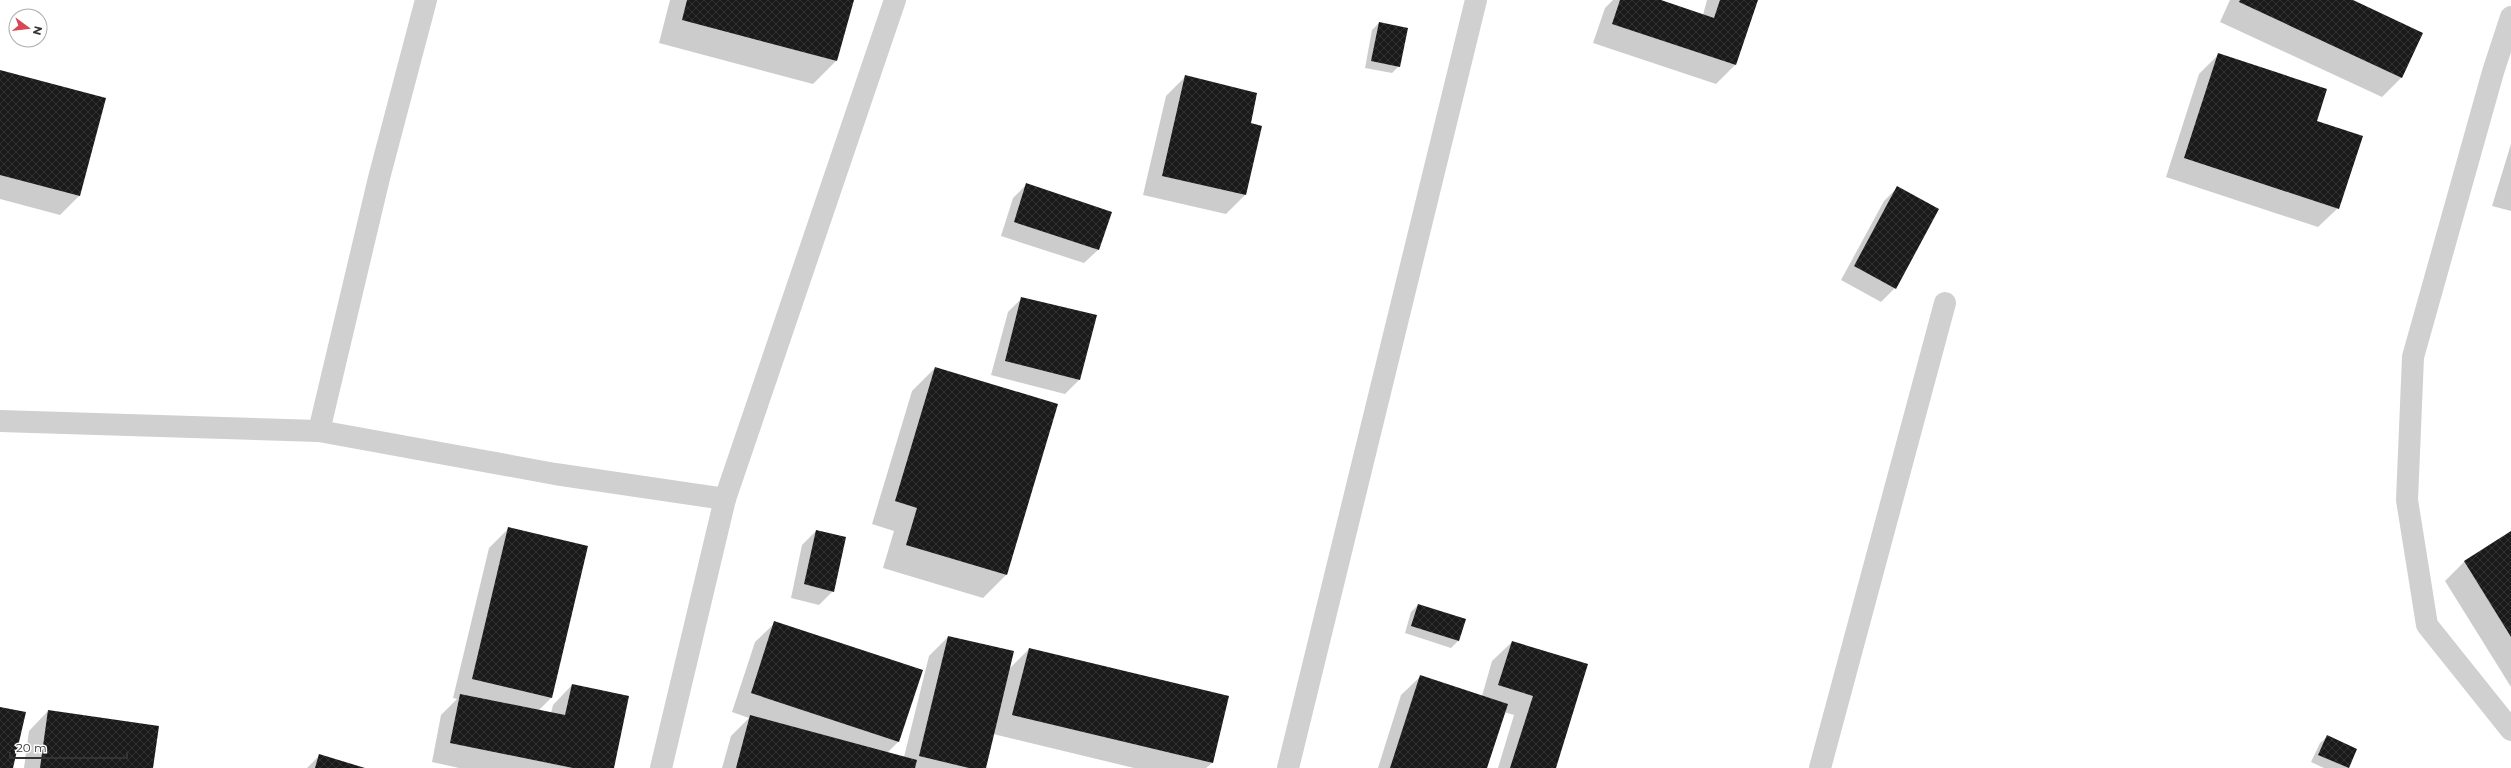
<svg xmlns="http://www.w3.org/2000/svg" width="2511" height="768" font-family="Montserrat,sans-serif">
  <style>
    .shadow { fill: #0003 }
    .building { fill: url(#building-cross-hatch) }
    .lines { fill: none; stroke-linecap: round; stroke-linejoin: round }
    .minor { stroke: #d0d0d0; stroke-width: 22 }
  </style>
  <defs>
    <pattern id="building-cross-hatch" width="8" height="8" patternUnits="userSpaceOnUse"><rect width="8" height="8" fill="#1a1a1a"/><path d="M0 0l8 8M0 8l8-8" fill="none" stroke="#333"/></pattern>
  </defs>
  <rect width="100%" height="100%" fill="#fff"/>
  <g class="shadow">
    <polygon points="670,0 853,0 836,61 813,84 659,43"/>
    <polygon points="1613,0 1658,0 1703,15 1707,0 1757,0 1735,65 1716,84 1593,43 1605,8"/>
    <polygon points="2230,0 2350,0 2421,33 2401,78 2382,97 2220,22"/>
    <polygon points="1379,23 1399,66 1392,73 1365,68 1372,30"/>
    <polygon points="2219,54 2315,121 2338,208 2318,227 2166,177 2199,74"/>
    <polygon points="0,71 80,195 60,215 0,199"/>
    <polygon points="1186,76 1245,195 1226,214 1143,195 1166,96"/>
    <polygon points="2511,144 2511,211 2492,206"/>
    <polygon points="1026,185 1098,250 1084,263 1001,236 1013,198"/>
    <polygon points="1898,187 1895,288 1881,302 1841,280 1884,201"/>
    <polygon points="1022,298 1079,380 1065,394 991,375 1008,312"/>
    <polygon points="935,368 1057,405 1006,575 983,598 883,568 894,531 872,524 912,391"/>
    <polygon points="509,528 552,697 538,711 551,713 553,705 572,685 613,768 459,768 432,762 441,715 457,699 453,698 489,548"/>
    <polygon points="816,531 833,591 819,605 791,598 802,545"/>
    <polygon points="2511,533 2511,687 2445,581 2464,562"/>
    <polygon points="1418,605 1464,620 1458,641 1451,648 1405,633 1411,612"/>
    <polygon points="775,623 899,741 887,753 904,757 929,656 948,637 1009,669 1029,649 1212,763 1206,768 1134,768 993,734 985,768 722,768 731,736 749,718 732,712 755,642"/>
    <polygon points="1512,642 1587,664 1555,768 1498,768 1514,715 1504,712 1486,768 1378,768 1401,695 1421,676 1482,696 1492,661"/>
    <polygon points="48,711 152,768 24,768 29,731"/>
    <polygon points="2328,736 2356,749 2348,768 2324,768 2311,762 2320,743"/>
    <polygon points="319,756 363,768 307,768"/>
  </g>
  <g class="building">
    <polygon points="687,0 854,0 837,61 682,20"/>
    <polygon points="1620,0 1661,0 1714,18 1720,0 1758,0 1736,65 1612,24"/>
    <polygon points="2240,0 2353,0 2423,33 2402,78 2239,2"/>
    <polygon points="1379,22 1408,28 1400,67 1371,61"/>
    <polygon points="2218,53 2327,89 2317,121 2363,136 2339,209 2184,158"/>
    <polygon points="0,70 106,98 80,196 0,175"/>
    <polygon points="1185,75 1257,93 1251,123 1262,126 1246,195 1162,176"/>
    <polygon points="1026,183 1112,212 1099,250 1014,222"/>
    <polygon points="1897,186 1939,209 1896,289 1854,266"/>
    <polygon points="1021,297 1097,315 1080,380 1005,361"/>
    <polygon points="935,367 1058,404 1007,575 906,545 917,508 895,501"/>
    <polygon points="508,527 588,546 552,698 472,679"/>
    <polygon points="816,530 846,537 834,592 804,584"/>
    <polygon points="2511,531 2511,637 2464,561"/>
    <polygon points="1418,604 1466,619 1459,641 1411,626"/>
    <polygon points="774,621 923,670 899,742 751,693"/>
    <polygon points="948,636 1014,651 986,768 969,768 919,756"/>
    <polygon points="1512,641 1588,664 1556,768 1510,768 1533,696 1498,685"/>
    <polygon points="1029,648 1229,696 1213,763 1012,715"/>
    <polygon points="1420,675 1508,704 1487,768 1390,768"/>
    <polygon points="572,684 629,696 614,768 573,768 450,743 460,694 565,715"/>
    <polygon points="0,707 26,712 13,768 0,768"/>
    <polygon points="48,710 159,726 153,768 40,768"/>
    <polygon points="750,715 917,760 915,768 736,768"/>
    <polygon points="2327,735 2357,749 2349,768 2318,755"/>
    <polygon points="319,754 365,768 315,768"/>
  </g>
  <g class="lines">
    <g class="minor">
      <polyline points="2511,17 2493,72 2413,357 2407,500 2427,625 2511,730"/>
      <polyline points="0,421 319,431 555,474 725,499"/>
      <polyline points="319,431 379,178 426,0"/>
      <polyline points="661,768 725,499 895,0"/>
      <polyline points="1288,768 1476,0"/>
      <polyline points="1820,768 1945,303"/>
    </g>
  </g>
  <g transform="translate(28 28) rotate(105)"><circle r="19" fill="#ffffff" stroke="#adadad"/>
  <path d="M0-3L7 15L0 10L-7 15Z" fill="#d64853"/>
  <text y="-6" font-size="11" font-weight="bold" text-anchor="middle" fill="#333333">N</text>
  </g>
  <path d="M10 752v6h117v-6" fill="none" stroke="#333333" stroke-width="2"/>
  <text x="16" y="752" font-size="12" fill="#333333" stroke="#ffffff" stroke-width="3" paint-order="stroke">20 m</text>
</svg>
